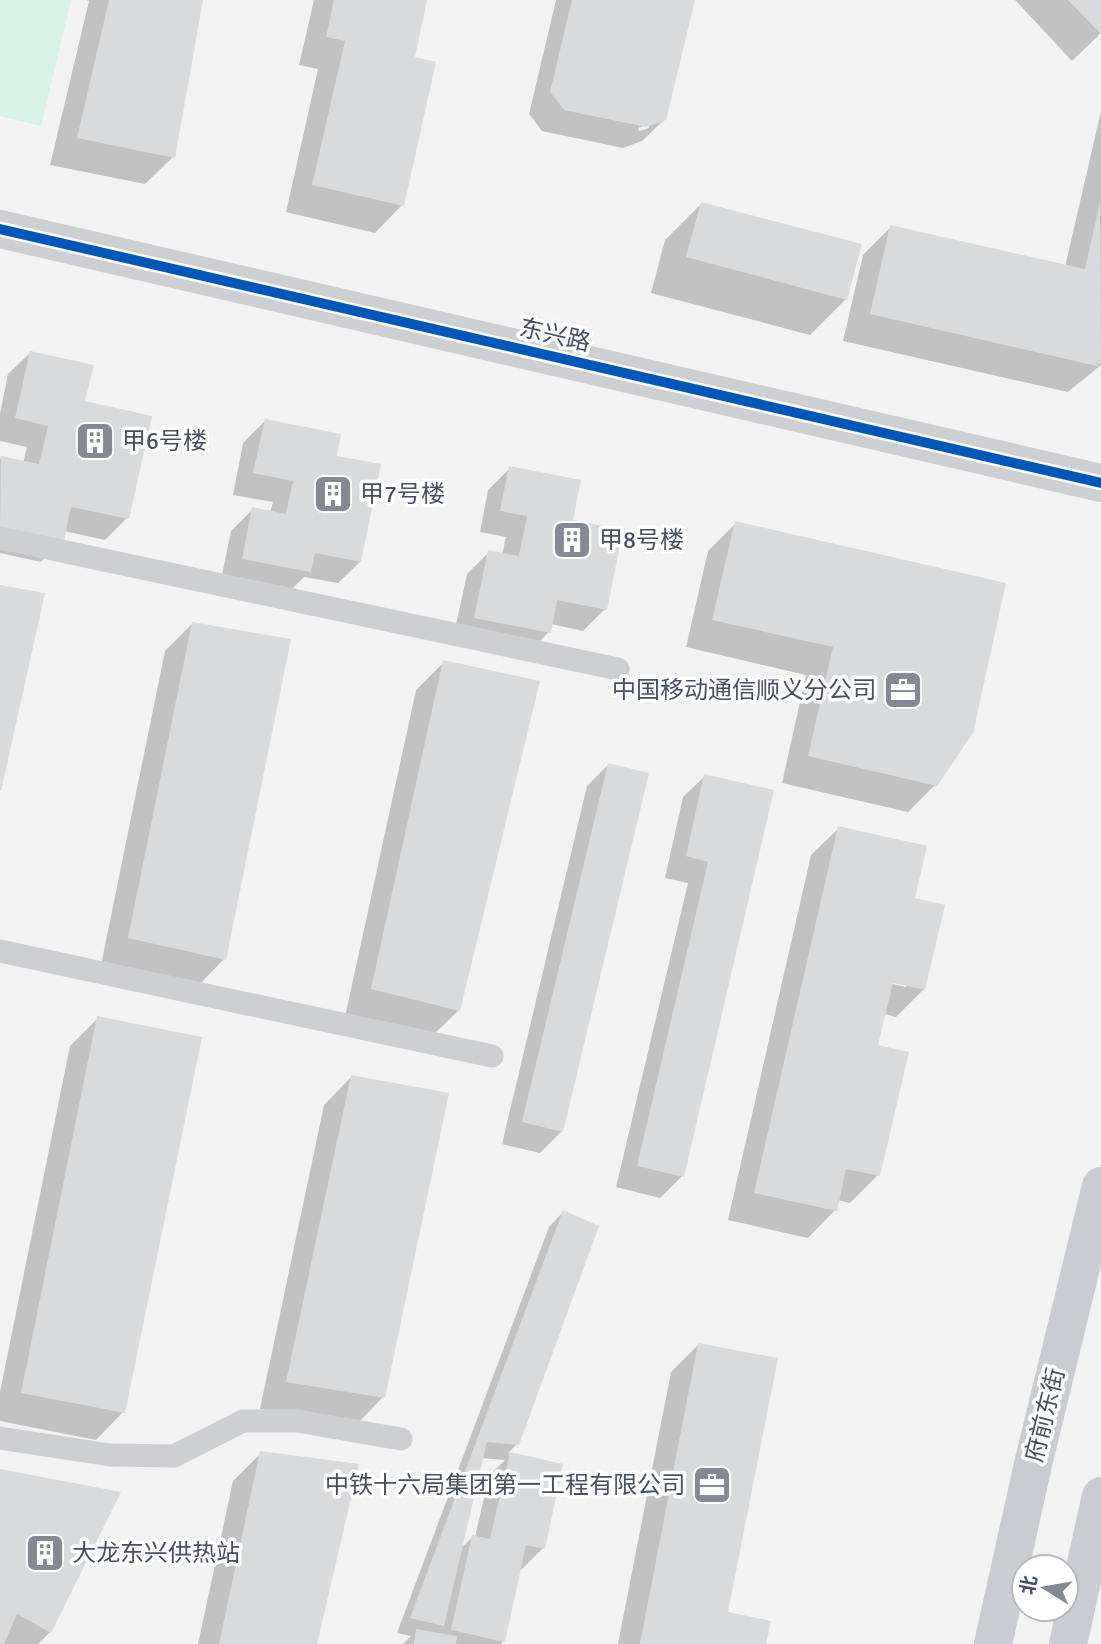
<svg xmlns="http://www.w3.org/2000/svg" width="1101" height="1644" font-family="Signika,'Noto Sans SC',sans-serif">
  <style>
    .green { fill: #d6f1e5 }
    .shadow { fill: #0003; fill-rule: evenodd }
    .building { fill: #d9dadc }
    .lines { fill: none; stroke-linecap: round; stroke-linejoin: round }
    .service { stroke: #cdcfd3; stroke-width: 23 }
    .tertiary { stroke: #cdcfd3; stroke-width: 38 }
    .primary { stroke: #c9ccd0; stroke-width: 38 }
    .cycleway-casing { stroke: #fff; stroke-width: 15 }
    .cycleway { stroke: #0057b8; stroke-width: 10 }
    .labels { text-anchor: middle; stroke-width: 7; stroke-linejoin: round; paint-order: stroke }
    .street-label { font-size: 24px; fill: #485060; stroke: #fff }
    .poi-label { font-size: 24px; fill: #485060; stroke: #fff; text-anchor: start }
  </style>
  <rect width="100%" height="100%" fill="#f2f2f2"/>
  <polygon class="green" points="0,0 71,0 41,126 0,116"/>
  <g class="shadow">
    <polygon points="86,0 201,0 173,157 145,184 50,165 89,1"/>
    <polygon points="314,0 426,0 412,58 402,205 375,233 286,212 318,69 299,65"/>
    <path d="M556,0H693L665,119L642,141L623,148L542,131L529,114ZM649,124V128L639,131L638,128Z"/>
    <polygon points="1015,0 1101,0 1101,33 1072,61"/>
    <polygon points="1101,111 1101,365 1068,392 843,341 863,255 891,227 1065,267"/>
    <polygon points="701,204 846,299 810,335 651,293 665,240"/>
    <polygon points="30,353 83,402 127,518 105,540 64,531 62,540 41,562 0,553 0,459 2,458 23,463 27,447 0,441 0,414 8,374"/>
    <polygon points="265,421 335,457 360,562 338,583 304,577 288,593 221,580 231,531 253,509 270,513 273,502 233,495 243,443"/>
    <polygon points="510,468 571,522 605,609 583,631 551,624 549,632 527,654 453,639 467,574 489,552 502,555 506,537 480,532 488,490"/>
    <polygon points="736,523 1004,585 936,784 908,812 782,783 806,675 686,647 708,551"/>
    <polygon points="192,624 224,959 197,987 101,965 165,651"/>
    <polygon points="444,662 459,1010 431,1037 345,1017 416,690"/>
    <polygon points="608,765 562,1131 540,1153 502,1144 587,786"/>
    <polygon points="705,776 772,791 682,1176 660,1198 616,1187 688,883 665,878 683,797"/>
    <path d="M839,828L924,989L896,1017L884,1014L876,1047L878,1175L850,1203L838,1200L835,1210L808,1238L728,1220L811,855ZM884,982L906,984V987Z"/>
    <polygon points="98,1018 123,1412 96,1440 0,1421 0,1392 70,1046"/>
    <polygon points="351,1077 383,1397 356,1425 260,1409 324,1105"/>
    <path d="M563,1212L517,1444L508,1453L561,1465L543,1548L521,1570H519L503,1641L501,1644H403L411,1636L397,1633L549,1227ZM481,1458L505,1460L489,1476L475,1537H473L460,1549Z"/>
    <polygon points="699,1344 726,1614 765,1644 618,1644 671,1372"/>
    <polygon points="261,1453 315,1644 198,1644 233,1481"/>
    <polygon points="0,1471 119,1494 50,1632 38,1644 0,1644"/>
  </g>
  <g class="building">
    <polygon points="109,0 203,0 175,158 77,138"/>
    <polygon points="334,0 427,0 415,57 436,62 404,206 312,185 345,41 326,37"/>
    <polygon points="572,0 695,0 666,120 646,127 564,110 550,92"/>
    <polygon points="1068,0 1101,0 1101,34"/>
    <polygon points="701,202 862,244 847,300 686,257"/>
    <polygon points="1100,202 1101,362 1097,366 870,314 890,225 1085,269"/>
    <polygon points="30,351 94,365 85,401 152,416 129,519 71,507 64,541 0,527 1,456 39,464 48,426 15,418"/>
    <polygon points="265,419 341,434 337,456 381,464 361,562 315,553 311,572 242,559 252,507 286,514 293,481 253,473"/>
    <polygon points="509,466 581,480 573,520 623,530 607,610 557,600 551,633 474,618 488,550 519,556 527,516 500,511"/>
    <polygon points="735,521 1006,583 973,733 937,786 808,756 833,647 712,620"/>
    <polygon points="0,585 45,593 1,791 0,791"/>
    <polygon points="192,622 291,639 226,960 128,938"/>
    <polygon points="443,660 540,681 460,1011 371,989"/>
    <polygon points="608,763 649,773 563,1132 522,1122"/>
    <polygon points="704,774 774,790 684,1177 637,1166 708,862 686,856"/>
    <polygon points="838,826 927,846 915,898 945,905 925,990 893,983 878,1045 909,1052 880,1176 846,1169 837,1211 754,1193"/>
    <polygon points="97,1016 202,1037 125,1413 21,1393"/>
    <polygon points="351,1075 449,1093 385,1398 286,1382"/>
    <polygon points="563,1210 599,1226 519,1445 487,1442 444,1626 410,1618"/>
    <polygon points="698,1343 778,1358 728,1612 771,1621 766,1644 640,1644"/>
    <polygon points="260,1451 359,1464 317,1644 219,1644"/>
    <polygon points="510,1452 563,1464 545,1549 526,1545 505,1642 451,1630 472,1535 490,1539"/>
    <polygon points="0,1469 121,1492 51,1633 17,1614 4,1644 0,1644"/>
    <polygon points="416,1629 457,1636 456,1644 414,1644"/>
  </g>
  <g class="lines">
    <g class="service">
      <polyline points="0,538 618,669"/>
      <polyline points="0,951 492,1056"/>
      <polyline points="0,1438 110,1455 174,1456 243,1421 297,1421 401,1439"/>
    </g>
    <polyline class="tertiary" points="0,229 1101,483"/>
    <g class="primary">
      <polyline points="993,1644 1034,1460 1101,1186"/>
      <polyline points="1068,1644 1101,1496"/>
    </g>
    <g class="cycleway-casing">
      <polyline id="cycleway" points="0,229 1101,483"/>
    </g>
    <use href="#cycleway" class="cycleway"/>
  </g>
  <defs>
    <g id="building-square" transform="scale(2.0125)"><rect x="-9" y="-9" width="18" height="18" rx="4" fill="#848993" stroke="#fff"/><path d="M-4-6H4V6H1V3H-1V6H-4ZM-2.5-4.3h1.7v1.8h-1.7ZM.8-4.3h1.7v1.8H.8ZM-2.5-1h1.7V.8h-1.7ZM.8-1h1.7V.8H.8Z" fill="#fff"/></g>
    <g id="office-square" transform="scale(2.0125)"><rect x="-9" y="-9" width="18" height="18" rx="4" fill="#848993" stroke="#fff"/><path d="M-6-3h4V-5.5h4V-3h4V5H-6ZM-1-4.5V-3h2v-1.5ZM-6 0V1H6V0Z" fill="#fff"/></g>
  </defs>
  <g fill-rule="evenodd">
    <use href="#building-square" x="95" y="441"/>
    <use href="#building-square" x="333" y="494"/>
    <use href="#building-square" x="572" y="540"/>
    <use href="#office-square" x="903" y="690"/>
    <use href="#office-square" x="712" y="1485"/>
    <use href="#building-square" x="45" y="1553"/>
  </g>
  <g class="labels">
    <g class="street-label">
      <text transform="translate(555 335) rotate(13)" y="8">东兴路</text>
      <text transform="translate(1045 1415) rotate(-76)" y="8">府前东街</text>
    </g>
    <g class="poi-label">
      <text x="122" y="449">甲6号楼</text>
      <text x="360" y="502">甲7号楼</text>
      <text x="599" y="548">甲8号楼</text>
      <text x="876" y="698" text-anchor="end">中国移动通信顺义分公司</text>
      <text x="685" y="1493" text-anchor="end">中铁十六局集团第一工程有限公司</text>
      <text x="72" y="1561">大龙东兴供热站</text>
    </g>
  </g>
  <g transform="translate(1045 1588) rotate(281)"><circle r="33" fill="#ffffff" stroke="#b6b9bf" stroke-width="2"/>
  <path d="M0-5L12 26L0 18L-12 26Z" fill="#848993"/>
  <text y="-10" font-size="19" font-weight="bold" text-anchor="middle" fill="#485060">北</text>
  </g>
</svg>
